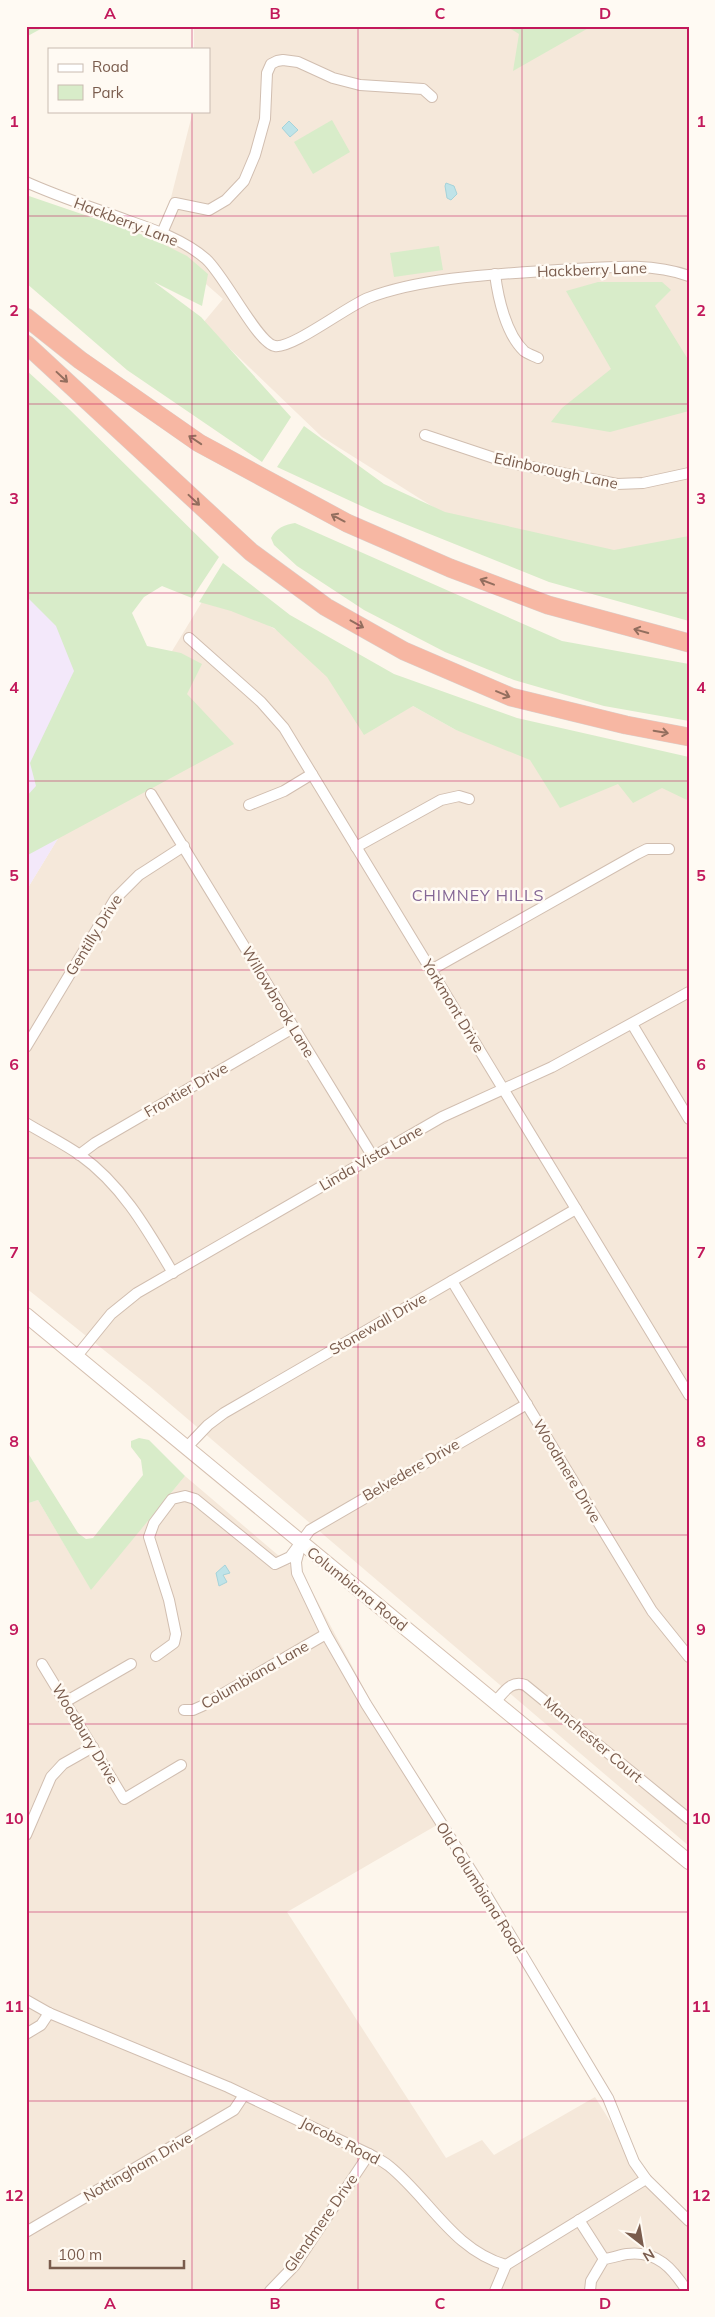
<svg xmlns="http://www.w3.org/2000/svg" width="715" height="2317" font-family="Mulish,sans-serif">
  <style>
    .residential { fill: #f5e8da }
    .education { fill: #f3e8fa }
    .green { fill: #d8ecc9 }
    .water { fill: #bfe3e8; stroke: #a5d3da }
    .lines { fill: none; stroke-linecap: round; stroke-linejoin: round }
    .minor-casing { stroke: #d1beb0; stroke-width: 12 }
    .secondary-casing { stroke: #d6c0b0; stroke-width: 16 }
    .motorway-casing { stroke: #dad1cd; stroke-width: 19 }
    .minor { stroke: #fff; stroke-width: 10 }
    .secondary { stroke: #fff; stroke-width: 14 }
    .motorway { stroke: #f7b7a3; stroke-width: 18 }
    .oneway { stroke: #936e5e }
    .grid { fill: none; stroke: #c2185b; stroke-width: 1; stroke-opacity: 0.55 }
    .labels { text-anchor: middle; stroke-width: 5; stroke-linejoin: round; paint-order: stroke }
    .street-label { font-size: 15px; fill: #7a5c4d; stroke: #fffaf3 }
    .neighbourhood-label { font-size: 16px; letter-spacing: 1px; fill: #846695; stroke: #fffaf3 }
    .neatline { fill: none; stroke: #c2185b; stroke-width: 2 }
    .grid-label { font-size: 16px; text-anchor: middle; font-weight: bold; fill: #c2185b }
  </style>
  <rect width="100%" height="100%" fill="#fdf6ec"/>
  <g class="residential">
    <polygon points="194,26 689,26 689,583 489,542 322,437 203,323 223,299 158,242 162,233 193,111 209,111 209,49 194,49"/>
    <polygon points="208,592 456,730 689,785 689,1846 149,1386 26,1288 26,891"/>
    <polygon points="185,1476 305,1578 437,1825 287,1912 446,2158 482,2140 494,2155 595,2097 646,2179 689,2221 689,2291 26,2291 26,1504 38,1500 91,1589"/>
  </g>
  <polygon class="education" points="26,567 143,699 26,891"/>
  <g class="green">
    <polygon points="26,26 46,26 26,37"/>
    <polygon points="375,26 414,26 415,29 401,30"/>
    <polygon points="506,26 592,26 513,71 519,34"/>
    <polygon points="332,120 350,152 313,174 294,142"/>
    <polygon points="26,195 149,237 187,256 208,274 202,306 154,282 201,317 291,417 262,462 127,370 26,283"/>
    <polygon points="439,246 443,270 394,277 390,253"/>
    <polygon points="598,282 662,282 671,290 655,306 689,361 689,411 610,432 551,422 562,408 611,369 566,291"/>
    <polygon points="26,370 70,410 219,557 192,598 162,586 144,597 132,613 147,646 181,653 202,664 187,694 234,744 26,856 26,797 36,786 30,763 74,671 56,626 26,596"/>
    <polygon points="304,426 384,484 445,512 614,550 689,536 689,621 549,582 370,510 277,467"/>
    <path d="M295,523L562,641L689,664V721L604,706L514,680L445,652L364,610L297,566L274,545L271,538C276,528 284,525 295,523Z"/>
    <polygon points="223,563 290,615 394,674 517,718 689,757 689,801 662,788 633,803 618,784 560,808 530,760 456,730 413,706 364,735 327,677 274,628 231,611 199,602"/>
    <polygon points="139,1438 149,1440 185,1476 91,1590 38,1500 26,1504 26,1450 78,1533 86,1539 93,1538 143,1475 141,1460 131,1447 131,1441"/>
  </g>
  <g class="water">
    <polygon points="289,121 298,130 290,137 282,128"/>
    <polygon points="446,183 454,186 457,194 451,200 447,198 445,186"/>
    <polygon points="225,1565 230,1573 223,1575 227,1582 219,1586 216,1573"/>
  </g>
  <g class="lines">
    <g class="minor-casing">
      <g id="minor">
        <path d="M26,182C59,197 94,208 129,221C155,230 184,240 206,259C225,276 258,344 275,346C292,349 346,307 368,298C423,277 499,274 558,270C602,268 647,261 689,276"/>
        <polyline points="162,233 175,203 209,210 226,200 244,181 255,155 265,119 267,73 271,64 277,61 283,60 298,62 333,78 360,85 423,89 432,97"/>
        <path d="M495,274C498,298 506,334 524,351C528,354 534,356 538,358"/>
        <polyline points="425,435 506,462 617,484 643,483 689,473"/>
        <polyline points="189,638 261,702 284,728 689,1395"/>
        <polyline points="151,794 373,1157"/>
        <polyline points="249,805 284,791 312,774"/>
        <polyline points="356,847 441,800 459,796 469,799"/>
        <polyline points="431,970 637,854 647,849 669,849"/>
        <polyline points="632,1024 689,1119"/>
        <polyline points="26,1047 115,899 139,875 184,846"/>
        <path d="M26,1123C44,1134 63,1143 80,1155C122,1185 147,1229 173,1273"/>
        <polyline points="79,1155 95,1143 293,1028"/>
        <polyline points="452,1281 652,1611 689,1657"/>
        <polyline points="76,1357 111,1314 137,1293 442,1117 552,1067 689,992"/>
        <polyline points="186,1448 208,1425 224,1413 576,1209"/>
        <polyline points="301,1543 296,1562 297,1573 326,1634 366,1704 484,1891 608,2098 634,2162 646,2179 689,2221"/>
        <polyline points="156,1656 174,1643 176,1634 169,1600 149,1537 154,1523 172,1499 185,1496 195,1499 275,1564 290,1557 310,1530 527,1404"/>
        <polyline points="42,1664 124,1799 181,1765"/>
        <path d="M496,1701C504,1692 511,1680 525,1685L689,1819"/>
        <polyline points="65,1702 131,1664"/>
        <polyline points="184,1710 193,1710 202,1706 326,1634"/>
        <polyline points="26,1835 51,1777 63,1764 93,1747"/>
        <path d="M26,2000L49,2013L228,2087L369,2154C376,2158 383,2161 389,2166C429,2198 453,2250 506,2265L646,2179"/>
        <polyline points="26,2034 41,2025 49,2013"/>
        <polyline points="579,2220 604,2259"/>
        <polyline points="26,2232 234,2110 244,2095"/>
        <polyline points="270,2291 295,2265 369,2154"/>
        <polyline points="495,2291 506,2265"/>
        <path d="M590,2291L591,2281L604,2259C612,2258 620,2255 627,2254C657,2250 673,2269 687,2291"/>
      </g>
    </g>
    <g class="secondary-casing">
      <polyline id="secondary" points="26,1315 689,1862"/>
    </g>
    <g class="motorway-casing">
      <g id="motorway">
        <polyline points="26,317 80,360 199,443 347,523 450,568 548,605 689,643"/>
        <polyline points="26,344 251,552 326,607 404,651 511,697 626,725 689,737"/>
      </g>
    </g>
    <use href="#minor" class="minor"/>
    <use href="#secondary" class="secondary"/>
    <use href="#motorway" class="motorway"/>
  </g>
  <defs><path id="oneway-shaft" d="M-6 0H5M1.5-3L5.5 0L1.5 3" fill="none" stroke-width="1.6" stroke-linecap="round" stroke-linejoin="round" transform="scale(1.25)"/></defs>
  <g class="oneway">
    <use href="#oneway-shaft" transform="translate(62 377) rotate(43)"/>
    <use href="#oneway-shaft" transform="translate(195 440) rotate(-146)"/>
    <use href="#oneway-shaft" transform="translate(194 500) rotate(43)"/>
    <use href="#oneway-shaft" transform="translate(338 518) rotate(-152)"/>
    <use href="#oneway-shaft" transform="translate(487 582) rotate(-159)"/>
    <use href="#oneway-shaft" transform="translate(357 624) rotate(29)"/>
    <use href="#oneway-shaft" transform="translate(641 631) rotate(-165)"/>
    <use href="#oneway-shaft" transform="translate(503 694) rotate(23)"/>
    <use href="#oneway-shaft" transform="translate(661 732) rotate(10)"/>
  </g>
  <path class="grid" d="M192,26V49M358,26V2291M522,26V2291M192,111V2291M26,216H689M26,404H689M26,593H689M26,781H689M26,970H689M26,1158H689M26,1347H689M26,1535H689M26,1724H689M26,1912H689M26,2101H689"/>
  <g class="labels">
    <g class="street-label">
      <text transform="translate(126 222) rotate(21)" y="5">Hackberry Lane</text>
      <text transform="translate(592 270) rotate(-2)" y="5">Hackberry Lane</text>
      <text transform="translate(556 471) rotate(12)" y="5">Edinborough Lane</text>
      <text transform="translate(94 935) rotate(-58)" y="5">Gentilly Drive</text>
      <text transform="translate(278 1002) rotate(59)" y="5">Willowbrook Lane</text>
      <text transform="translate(453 1006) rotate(59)" y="5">Yorkmont Drive</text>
      <text transform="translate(186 1090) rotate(-30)" y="5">Frontier Drive</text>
      <text transform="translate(371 1158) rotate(-30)" y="5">Linda Vista Lane</text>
      <text transform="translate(378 1324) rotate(-30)" y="5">Stonewall Drive</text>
      <text transform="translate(411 1470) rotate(-30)" y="5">Belvedere Drive</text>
      <text transform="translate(567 1471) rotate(59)" y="5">Woodmere Drive</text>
      <text transform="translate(357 1589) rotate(39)" y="5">Columbiana Road</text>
      <text transform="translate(255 1675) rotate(-30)" y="5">Columbiana Lane</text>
      <text transform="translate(85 1734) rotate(59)" y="5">Woodbury Drive</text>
      <text transform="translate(593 1740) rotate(40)" y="5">Manchester Court</text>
      <text transform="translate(480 1888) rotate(58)" y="5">Old Columbiana Road</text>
      <text transform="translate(340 2141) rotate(27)" y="5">Jacobs Road</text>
      <text transform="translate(138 2167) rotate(-30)" y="5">Nottingham Drive</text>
      <text transform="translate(321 2223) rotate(-55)" y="5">Glendmere Drive</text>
    </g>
    <g class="neighbourhood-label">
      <text x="478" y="901">CHIMNEY HILLS</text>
    </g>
  </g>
  <rect width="715" height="2317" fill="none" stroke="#fffaf3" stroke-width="55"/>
  <rect x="48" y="48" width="162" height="65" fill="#fffaf3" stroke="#cabbb1"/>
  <rect x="58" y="64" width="25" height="8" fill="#ffffff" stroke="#cabbb1"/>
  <text x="92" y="72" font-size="15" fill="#7a5c4d">Road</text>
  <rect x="58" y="85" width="25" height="15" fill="#d8ecc9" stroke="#cabbb1"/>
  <text x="92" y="98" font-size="15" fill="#7a5c4d">Park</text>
  <g transform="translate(642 2244) rotate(149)" stroke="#fffaf3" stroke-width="4" paint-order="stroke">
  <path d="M0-4L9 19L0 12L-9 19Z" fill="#7a5c4d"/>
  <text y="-8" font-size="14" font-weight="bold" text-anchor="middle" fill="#7a5c4d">N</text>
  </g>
  <path d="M50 2260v8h134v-8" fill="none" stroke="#7a5c4d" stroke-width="2.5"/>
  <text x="58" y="2260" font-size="15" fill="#7a5c4d" stroke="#fffaf3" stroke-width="4" paint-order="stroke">100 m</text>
  <rect x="28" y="28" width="660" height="2262" class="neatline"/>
  <g class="grid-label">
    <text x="110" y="19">A</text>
    <text x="275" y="19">B</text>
    <text x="440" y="19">C</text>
    <text x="605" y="19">D</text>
    <text x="14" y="127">1</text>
    <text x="701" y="127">1</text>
    <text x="14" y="316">2</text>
    <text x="701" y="316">2</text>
    <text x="14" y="504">3</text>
    <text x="701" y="504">3</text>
    <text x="14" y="693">4</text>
    <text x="701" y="693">4</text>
    <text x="14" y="881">5</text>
    <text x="701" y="881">5</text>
    <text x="14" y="1070">6</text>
    <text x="701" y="1070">6</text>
    <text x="14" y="1258">7</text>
    <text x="701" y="1258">7</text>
    <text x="14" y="1447">8</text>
    <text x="701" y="1447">8</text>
    <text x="14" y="1635">9</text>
    <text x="701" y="1635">9</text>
    <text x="14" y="1824">10</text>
    <text x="701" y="1824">10</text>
    <text x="14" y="2012">11</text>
    <text x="701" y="2012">11</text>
    <text x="14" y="2201">12</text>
    <text x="701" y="2201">12</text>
    <text x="110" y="2309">A</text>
    <text x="275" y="2309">B</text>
    <text x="440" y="2309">C</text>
    <text x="605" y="2309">D</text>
  </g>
</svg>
